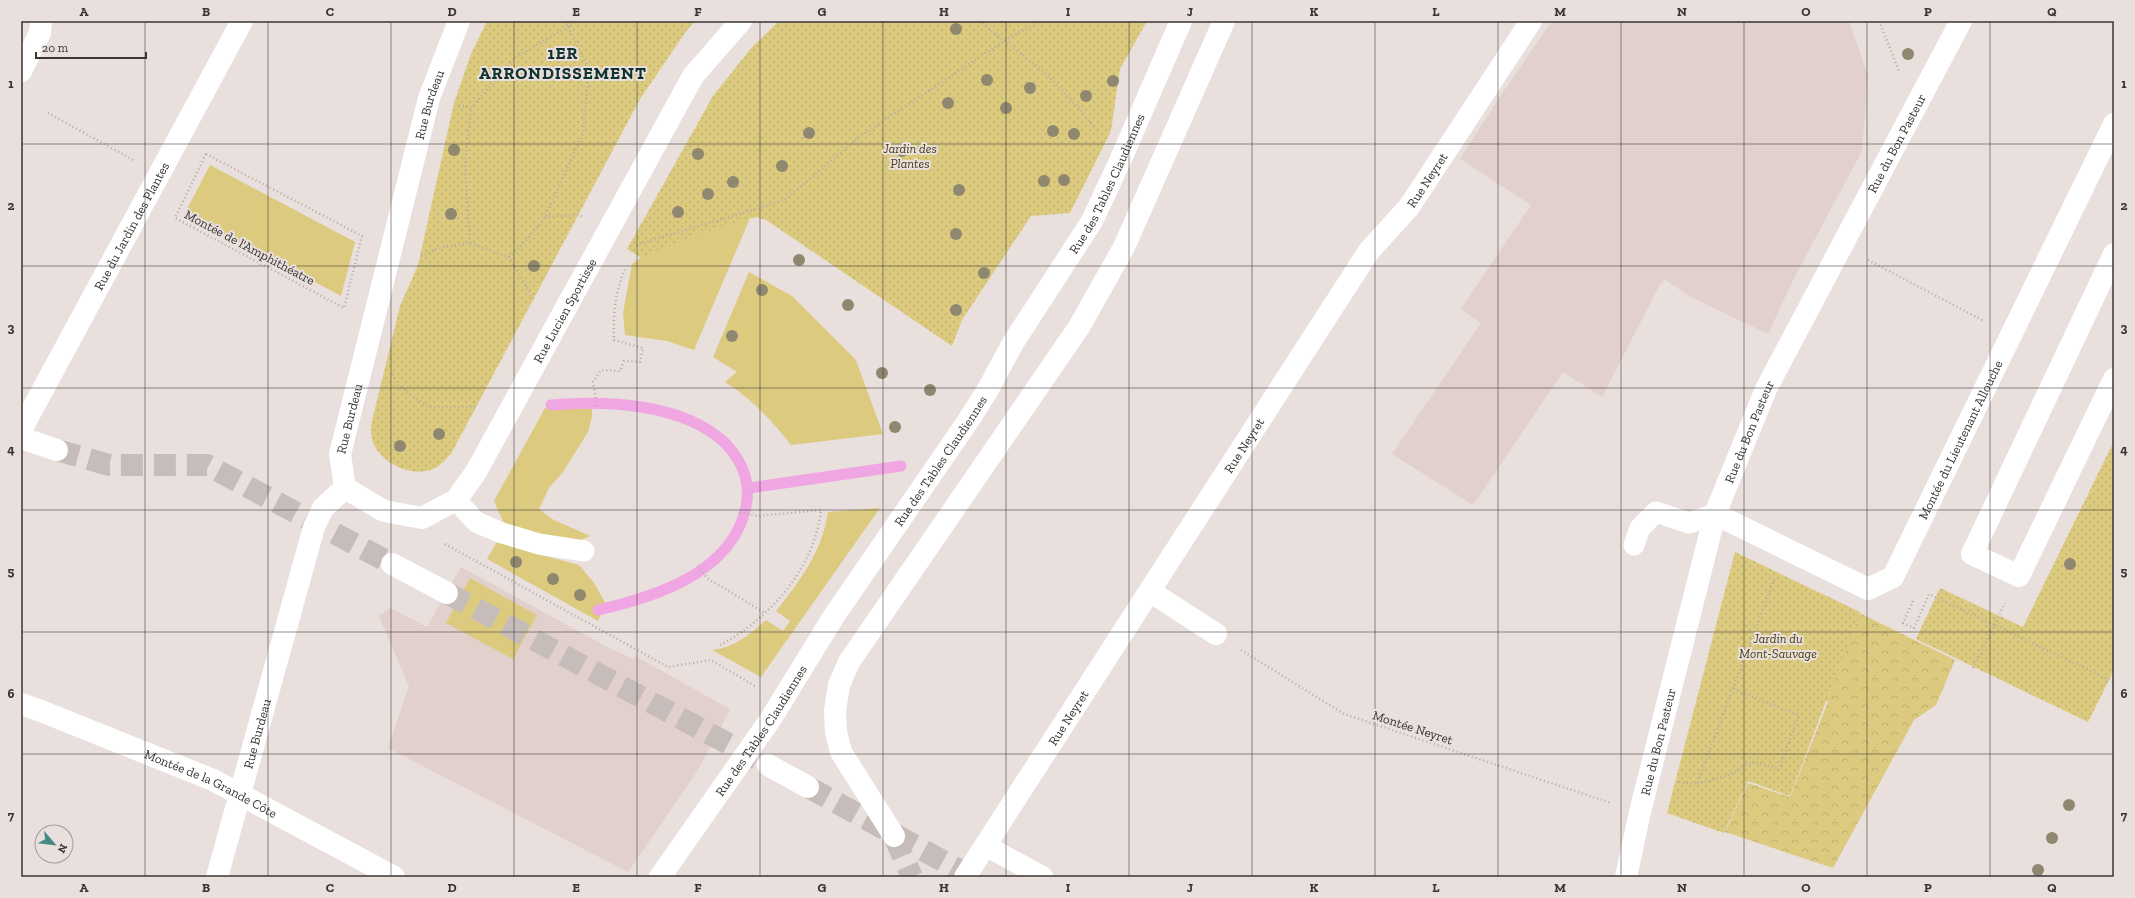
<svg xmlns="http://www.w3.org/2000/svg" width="2135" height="898" font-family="'Zilla Slab',serif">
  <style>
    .built { fill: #e1d0cb }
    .grass { fill: #dccb7f }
    .forest { fill: url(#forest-crowns) }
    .park { fill: url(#park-dots) }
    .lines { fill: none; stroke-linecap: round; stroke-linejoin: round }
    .stream { stroke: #f0a6e3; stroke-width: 11 }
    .minor-tunnel { stroke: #c6bdba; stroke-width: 22; stroke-dasharray: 22 11; stroke-linecap: butt }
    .tertiary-tunnel { stroke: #c6bdba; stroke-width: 22; stroke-dasharray: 22 11; stroke-linecap: butt }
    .path { stroke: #b3aba9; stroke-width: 2.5; stroke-dasharray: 1 3; stroke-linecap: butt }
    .service { stroke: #fff; stroke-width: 21 }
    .pedestrian { stroke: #fff; stroke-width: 22 }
    .minor { stroke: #fff; stroke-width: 22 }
    .tertiary { stroke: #fff; stroke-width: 22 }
    .tree { fill: #908770 }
    .grid { fill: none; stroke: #383534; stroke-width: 1; stroke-opacity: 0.55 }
    .labels { text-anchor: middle; stroke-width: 4; stroke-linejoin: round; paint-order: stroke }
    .street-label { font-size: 13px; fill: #383534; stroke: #e9dfdc }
    .park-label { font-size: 13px; font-style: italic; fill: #483f17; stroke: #e9dfdc }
    .district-label { font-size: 17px; font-weight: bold; letter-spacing: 1px; fill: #103231; stroke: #e9dfdc }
    .neatline { fill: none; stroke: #383534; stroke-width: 1.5 }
    .grid-label { font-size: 13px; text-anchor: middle; font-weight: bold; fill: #383534 }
  </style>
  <defs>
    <pattern id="forest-crowns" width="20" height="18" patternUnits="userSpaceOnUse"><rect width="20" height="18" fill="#dccb7f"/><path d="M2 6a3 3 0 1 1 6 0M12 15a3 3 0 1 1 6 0" fill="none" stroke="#beaf6e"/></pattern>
    <pattern id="park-dots" width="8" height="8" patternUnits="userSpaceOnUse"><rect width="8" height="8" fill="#dccb7f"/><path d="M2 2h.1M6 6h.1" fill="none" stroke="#beaf6e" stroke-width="1.8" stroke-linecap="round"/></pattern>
  </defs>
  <rect width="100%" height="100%" fill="#e9dfdc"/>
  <g class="built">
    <polygon points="1552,21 1849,21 1868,76 1862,151 1793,280 1768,334 1691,297 1664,279 1658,288 1602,397 1563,372 1473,505 1392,454 1481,323 1461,309 1531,205 1460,159 1503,92"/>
    <polygon points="461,567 609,648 634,659 635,656 730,709 698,770 628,872 388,748 409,686 379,616 390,608 427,627"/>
  </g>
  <g class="grass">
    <polygon points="210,165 355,242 341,296 185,213"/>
    <path d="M750,218L694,350L667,341L625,335L623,313L632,264C661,242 715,229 750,218Z"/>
    <path d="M749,272L792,296L856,360L883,434L791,445C771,420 752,399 725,382L737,372L713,357Z"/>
    <polygon points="592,406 592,417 588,432 563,472 549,488 539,509 552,519 590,536 574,543 505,526 494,501 545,408"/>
    <path d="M880,508L761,677L712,650C734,648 749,635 766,620L783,631L790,621L776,611C800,581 822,552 828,512Z"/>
    <polygon points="498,540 530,552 579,565 594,583 606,604 598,621 487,559"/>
    <polygon points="470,578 537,615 513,659 446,623"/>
  </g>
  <polygon class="forest" points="1827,597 1955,660 1936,705 1914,720 1833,868 1725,832 1748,783 1790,797 1828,702 1791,686"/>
  <g class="park">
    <path d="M487,21H695L687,30L640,99L451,454C447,458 442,464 437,467C415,480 380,464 372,440C371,436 371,429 371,425L400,306L418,265L454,103L471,54Z"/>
    <polygon points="779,21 1147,21 1120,69 1111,131 1070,213 1031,216 962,320 952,346 766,220 756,217 697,234 641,258 627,249 713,96 752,47"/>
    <polygon points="2114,441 2114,670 2088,722 1916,639 1940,588 2023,627"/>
    <polygon points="1735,552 1860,612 1790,796 1748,781 1724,833 1667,813"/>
  </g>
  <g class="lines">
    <g class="stream">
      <path d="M551,405C605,400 684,403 726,444C743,462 751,482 746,507C732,573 655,597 598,610"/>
      <polyline points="749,488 901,466"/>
    </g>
    <polyline class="minor-tunnel" points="894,836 912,877"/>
    <g class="tertiary-tunnel">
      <polyline points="57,450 109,465 207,465 392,564"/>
      <polyline points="447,593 768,765"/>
      <polyline points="808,787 972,877"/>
    </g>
    <g class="path">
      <polyline points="979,21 1044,72 1080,109 1098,132"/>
      <polyline points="1879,21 1899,71"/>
      <polyline points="459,105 471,108 515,58 577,21"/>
      <polyline points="48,113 133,160"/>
      <polygon points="206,154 362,236 344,308 175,218"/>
      <polyline points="545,217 579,215 582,217"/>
      <polyline points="470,243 465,165 471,108"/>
      <polyline points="636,245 785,200 859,137 1004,41 1040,21"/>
      <polyline points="421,256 439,248 470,243 509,257 534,300"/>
      <polyline points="509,257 524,243 545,217 583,133 589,69 565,21"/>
      <polyline points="1868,260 1984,321"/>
      <polyline points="393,374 396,384 428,407 477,407"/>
      <path d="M597,406L593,382L601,370L620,371L624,361L640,362L643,348L614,340C613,315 615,292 625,269"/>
      <polyline points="445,544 668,667 711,660 755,686"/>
      <polyline points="698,566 707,578 765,613"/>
      <polyline points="1913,601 1903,623 1914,628 1929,594 2114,682"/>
      <path d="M720,645C770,619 815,567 821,510L758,516L739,512"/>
      <polyline points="1241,650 1344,714 1611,803"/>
      <polyline points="1973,668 2005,603"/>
      <polyline points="1679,782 1697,784 1775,577"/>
      <polyline points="1697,784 1726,776 1752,762 1763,764 1779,770 1799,715 1733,689"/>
    </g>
    <g class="service">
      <polyline points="456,500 476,522 502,533 539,544 584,551"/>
      <polyline points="1634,545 1640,528 1656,512 1689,523 1715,514"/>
      <polyline points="986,846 1043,877"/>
    </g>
    <path class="pedestrian" id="s1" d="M21,704L41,711L213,780L394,877"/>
    <g class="minor">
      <polyline points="21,71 40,33 41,21"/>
      <polyline points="2114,254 1972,554 2019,576 2114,379"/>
      <path id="s2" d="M345,488L384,511L422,518L456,500L476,472L693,76L741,21"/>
      <path id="s3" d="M345,488L340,454L429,98L459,21"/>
      <path id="s4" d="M1715,514L1868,589L1893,577L2114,124"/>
      <polyline points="1151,592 1216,634"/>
      <polyline points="894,836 841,752 836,732 835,711 839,685 849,662 1079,327 1124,247 1224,21"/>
      <path id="s5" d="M217,877L314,527L323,508L345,488"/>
      <path id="s6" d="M660,877L770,720L834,616L968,421L987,391L1013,343L1092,221L1120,161L1181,21"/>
      <path id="s7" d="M965,877L1369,251L1409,207L1531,21"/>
      <path id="s8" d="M1626,877L1640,812L1715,514L1766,389L1961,21"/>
    </g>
    <g class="tertiary">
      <path id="s9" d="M21,430L242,21"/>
      <polyline points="21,438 57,450"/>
      <polyline points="392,564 447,593"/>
      <polyline points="768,765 808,787"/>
    </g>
  </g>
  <g class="tree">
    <circle cx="956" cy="29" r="6"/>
    <circle cx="1908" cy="54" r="6"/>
    <circle cx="987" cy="80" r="6"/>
    <circle cx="1113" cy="81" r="6"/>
    <circle cx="1030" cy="88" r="6"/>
    <circle cx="1086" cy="96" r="6"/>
    <circle cx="948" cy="103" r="6"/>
    <circle cx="1006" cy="108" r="6"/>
    <circle cx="1053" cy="131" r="6"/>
    <circle cx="809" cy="133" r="6"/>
    <circle cx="1074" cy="134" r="6"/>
    <circle cx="454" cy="150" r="6"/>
    <circle cx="902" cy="151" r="6"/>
    <circle cx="698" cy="154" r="6"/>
    <circle cx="782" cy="166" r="6"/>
    <circle cx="1064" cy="180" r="6"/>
    <circle cx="1044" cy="181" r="6"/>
    <circle cx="733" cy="182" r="6"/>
    <circle cx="959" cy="190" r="6"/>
    <circle cx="708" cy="194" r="6"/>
    <circle cx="678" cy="212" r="6"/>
    <circle cx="451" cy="214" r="6"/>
    <circle cx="956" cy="234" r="6"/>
    <circle cx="799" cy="260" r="6"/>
    <circle cx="534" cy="266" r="6"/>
    <circle cx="984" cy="273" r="6"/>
    <circle cx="762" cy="290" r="6"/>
    <circle cx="848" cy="305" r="6"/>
    <circle cx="956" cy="310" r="6"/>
    <circle cx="732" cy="336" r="6"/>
    <circle cx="882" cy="373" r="6"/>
    <circle cx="930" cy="390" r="6"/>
    <circle cx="895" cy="427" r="6"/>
    <circle cx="439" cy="434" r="6"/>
    <circle cx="400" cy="446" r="6"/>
    <circle cx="516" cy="562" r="6"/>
    <circle cx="2070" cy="564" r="6"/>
    <circle cx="553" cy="579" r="6"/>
    <circle cx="580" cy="595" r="6"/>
    <circle cx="2069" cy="805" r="6"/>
    <circle cx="2052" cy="838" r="6"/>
    <circle cx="2038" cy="870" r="6"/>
  </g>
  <path class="grid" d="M145,21V877M268,21V877M391,21V877M514,21V877M637,21V877M760,21V877M883,21V877M1006,21V877M1129,21V877M1252,21V877M1375,21V877M1498,21V877M1621,21V877M1744,21V877M1867,21V877M1990,21V877M21,144H2114M21,266H2114M21,388H2114M21,510H2114M21,632H2114M21,754H2114"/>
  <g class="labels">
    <g class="street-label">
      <text dy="5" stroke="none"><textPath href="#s3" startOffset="395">Rue Burdeau</textPath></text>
      <text dy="5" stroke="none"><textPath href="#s8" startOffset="787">Rue du Bon Pasteur</textPath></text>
      <text dy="5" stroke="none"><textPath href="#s7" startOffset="837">Rue Neyret</textPath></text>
      <text dy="5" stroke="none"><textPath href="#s6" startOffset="826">Rue des Tables Claudiennes</textPath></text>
      <text dy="5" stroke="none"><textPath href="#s9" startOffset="232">Rue du Jardin des Plantes</textPath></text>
      <text transform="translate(250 247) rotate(28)" y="5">Montée de l'Amphithéatre</text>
      <text dy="5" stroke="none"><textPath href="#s2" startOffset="341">Rue Lucien Sportisse</textPath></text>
      <text dy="5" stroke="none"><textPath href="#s3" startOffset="71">Rue Burdeau</textPath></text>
      <text dy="5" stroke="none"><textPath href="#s8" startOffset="463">Rue du Bon Pasteur</textPath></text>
      <text dy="5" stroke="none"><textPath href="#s4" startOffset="351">Montée du Lieutenant Allouche</textPath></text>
      <text dy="5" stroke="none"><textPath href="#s7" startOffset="514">Rue Neyret</textPath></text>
      <text dy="5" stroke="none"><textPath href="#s6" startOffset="502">Rue des Tables Claudiennes</textPath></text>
      <text dy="5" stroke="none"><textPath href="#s7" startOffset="190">Rue Neyret</textPath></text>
      <text transform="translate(1413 727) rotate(18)" y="5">Montée Neyret</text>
      <text dy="5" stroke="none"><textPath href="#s6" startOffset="178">Rue des Tables Claudiennes</textPath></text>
      <text dy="5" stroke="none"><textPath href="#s5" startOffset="149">Rue Burdeau</textPath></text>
      <text dy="5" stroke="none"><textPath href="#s8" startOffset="139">Rue du Bon Pasteur</textPath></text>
      <text dy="5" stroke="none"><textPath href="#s1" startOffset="206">Montée de la Grande Côte</textPath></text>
    </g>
    <g class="park-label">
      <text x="910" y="153">Jardin des<tspan x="910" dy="15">Plantes</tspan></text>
      <text x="1778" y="643">Jardin du<tspan x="1778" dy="15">Mont-Sauvage</tspan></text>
    </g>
    <g class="district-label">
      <text x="563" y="59">1ER<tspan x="563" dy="20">ARRONDISSEMENT</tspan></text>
    </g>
  </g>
  <rect width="2135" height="898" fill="none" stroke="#e9dfdc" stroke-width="44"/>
  <g transform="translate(54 844) rotate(118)"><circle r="19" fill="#e9dfdc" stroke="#a29b99"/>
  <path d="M0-3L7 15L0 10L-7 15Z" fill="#448b87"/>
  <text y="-6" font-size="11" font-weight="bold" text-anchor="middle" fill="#383534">N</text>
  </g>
  <path d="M36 52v6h110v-6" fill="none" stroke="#383534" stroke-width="2"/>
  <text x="42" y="52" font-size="12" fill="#383534" stroke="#e9dfdc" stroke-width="3" paint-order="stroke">20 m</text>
  <rect x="22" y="22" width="2091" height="854" class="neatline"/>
  <g class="grid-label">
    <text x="84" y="16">A</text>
    <text x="206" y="16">B</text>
    <text x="330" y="16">C</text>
    <text x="452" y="16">D</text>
    <text x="576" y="16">E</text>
    <text x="698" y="16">F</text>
    <text x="822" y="16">G</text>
    <text x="944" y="16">H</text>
    <text x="1068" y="16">I</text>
    <text x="1190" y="16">J</text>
    <text x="1314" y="16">K</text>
    <text x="1436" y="16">L</text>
    <text x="1560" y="16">M</text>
    <text x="1682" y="16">N</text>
    <text x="1806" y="16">O</text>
    <text x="1928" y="16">P</text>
    <text x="2052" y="16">Q</text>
    <text x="11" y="88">1</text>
    <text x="2124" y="88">1</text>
    <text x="11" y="210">2</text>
    <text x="2124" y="210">2</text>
    <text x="11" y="332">3</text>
    <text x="2124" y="332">3</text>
    <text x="11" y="454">4</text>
    <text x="2124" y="454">4</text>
    <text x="11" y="576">5</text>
    <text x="2124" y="576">5</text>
    <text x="11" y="698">6</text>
    <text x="2124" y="698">6</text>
    <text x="11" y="820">7</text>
    <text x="2124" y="820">7</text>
    <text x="84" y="892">A</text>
    <text x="206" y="892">B</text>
    <text x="330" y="892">C</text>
    <text x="452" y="892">D</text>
    <text x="576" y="892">E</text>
    <text x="698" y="892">F</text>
    <text x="822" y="892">G</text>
    <text x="944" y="892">H</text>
    <text x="1068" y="892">I</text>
    <text x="1190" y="892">J</text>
    <text x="1314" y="892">K</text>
    <text x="1436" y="892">L</text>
    <text x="1560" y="892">M</text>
    <text x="1682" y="892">N</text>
    <text x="1806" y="892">O</text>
    <text x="1928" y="892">P</text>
    <text x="2052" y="892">Q</text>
  </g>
</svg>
